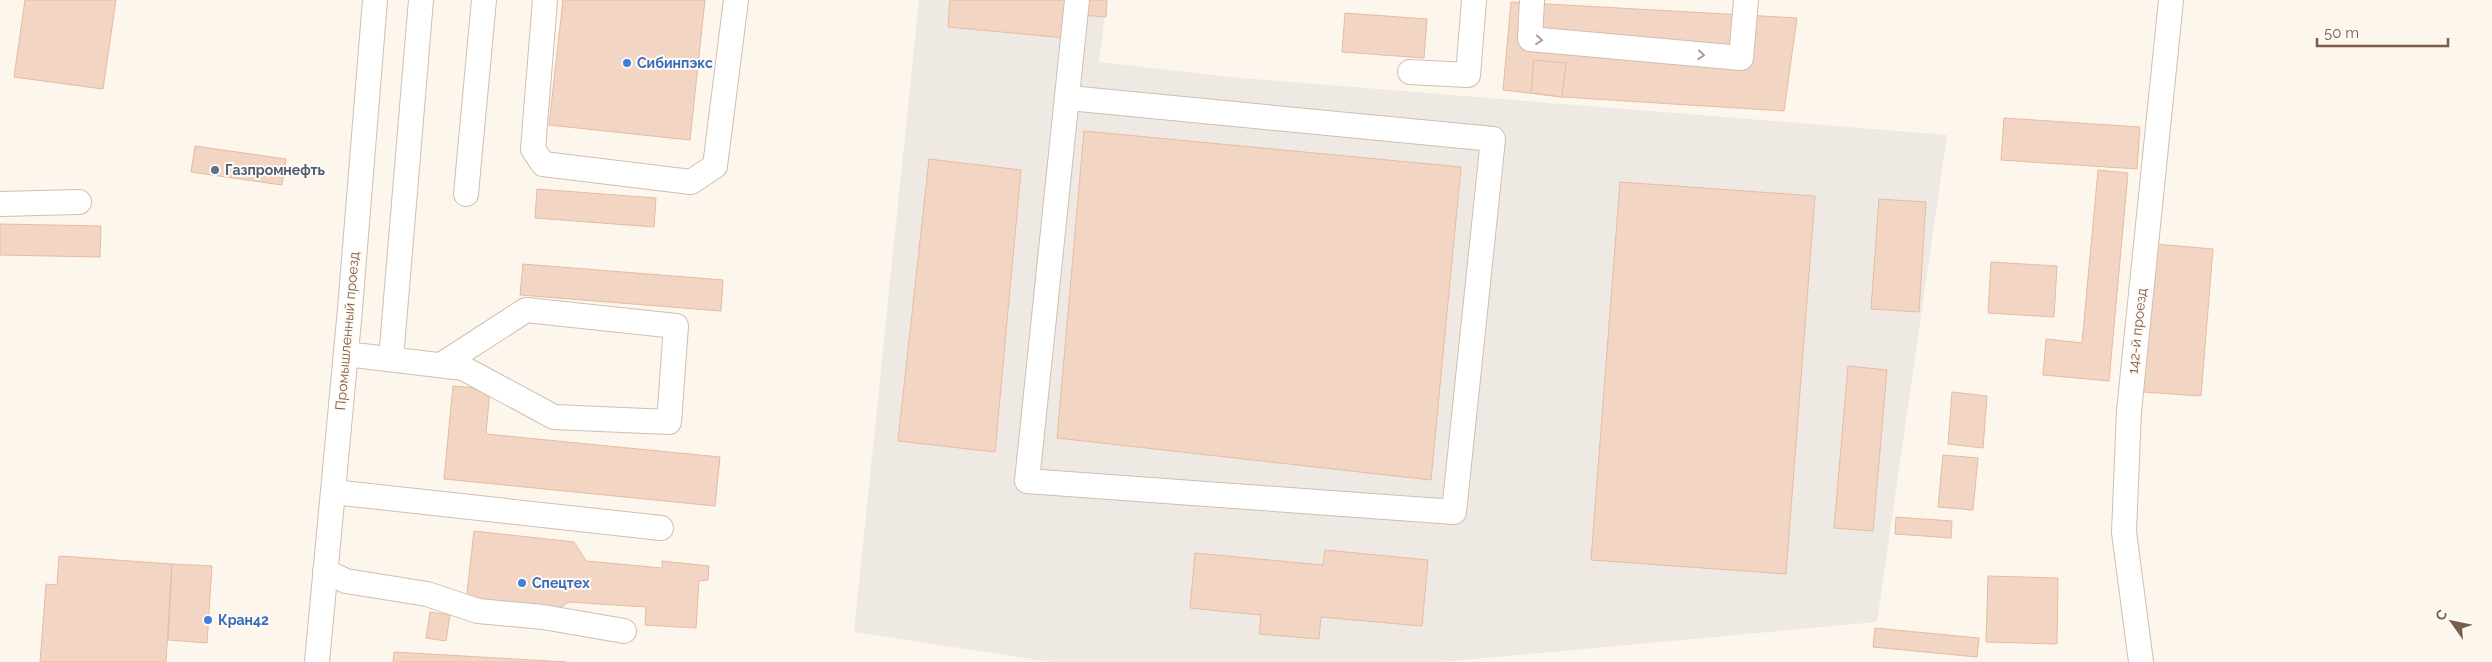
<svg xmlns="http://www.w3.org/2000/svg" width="2492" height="662" font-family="Raleway,sans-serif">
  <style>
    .industrial { fill: #efe9e4 }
    .building { fill: #f3d5c3; stroke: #e6bba3 }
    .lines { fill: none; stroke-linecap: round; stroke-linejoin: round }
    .minor-casing { stroke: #d1beb0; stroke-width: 26 }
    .minor { stroke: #fff; stroke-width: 24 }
    .oneway { stroke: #af9d94 }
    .shop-dot { fill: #3f7fe0; stroke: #fffaf3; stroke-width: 2 }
    .service-dot { fill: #5c6f8a; stroke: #fffaf3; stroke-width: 2 }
    .labels { text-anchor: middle; stroke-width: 4; stroke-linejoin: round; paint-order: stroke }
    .shop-label { font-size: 14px; font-weight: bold; fill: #366cbe; stroke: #fffaf3; text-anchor: start }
    .service-label { font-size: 14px; font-weight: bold; fill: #4e5e75; stroke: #fffaf3; text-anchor: start }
    .street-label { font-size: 14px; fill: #7a5c4d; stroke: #fffaf3 }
  </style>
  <rect width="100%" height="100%" fill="#fdf6ec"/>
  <polygon class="industrial" points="919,0 1107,0 1099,62 1230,77 1947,135 1877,622 1441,662 1051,662 854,632"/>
  <g class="building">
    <polygon points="25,0 116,0 103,89 14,77"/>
    <polygon points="563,0 705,0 690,140 549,125"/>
    <polygon points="950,0 1107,0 1106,17 1068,14 1065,38 948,27"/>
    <polygon points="1511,2 1797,18 1784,111 1562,97 1503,90"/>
    <polygon points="1345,13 1427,19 1424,58 1342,52"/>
    <polygon points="1534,60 1566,63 1562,97 1531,93"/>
    <polygon points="2004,118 2140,127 2137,169 2001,160"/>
    <polygon points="1084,131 1461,167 1431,480 1057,438"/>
    <polygon points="195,146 286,159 282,185 191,172"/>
    <polygon points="929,159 1021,170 995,452 898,441"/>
    <polygon points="2098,170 2128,173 2109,381 2043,375 2046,339 2082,343"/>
    <polygon points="1620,182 1815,196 1786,574 1591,560"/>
    <polygon points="537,189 656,198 654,227 535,218"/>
    <polygon points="1879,199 1926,202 1919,312 1871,309"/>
    <polygon points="0,224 101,226 100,257 0,255"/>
    <polygon points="2155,244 2213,249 2201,396 2143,392"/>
    <polygon points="1991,262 2057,266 2054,317 1988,313"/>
    <polygon points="523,264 723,280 721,311 520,295"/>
    <polygon points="1848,366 1887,370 1873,531 1834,528"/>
    <polygon points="453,386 490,389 486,434 720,457 715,506 444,479"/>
    <polygon points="1952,392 1987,396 1983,448 1948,444"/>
    <polygon points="1943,455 1978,458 1973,510 1938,507"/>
    <polygon points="1896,517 1952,521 1951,538 1895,534"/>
    <polygon points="474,531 574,542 586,561 662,568 662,561 709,566 708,580 699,581 696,628 645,625 646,607 568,602 559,609 476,604 467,593"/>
    <polygon points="1325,550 1428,560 1422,626 1321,617 1319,639 1259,634 1261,615 1190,608 1195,553 1323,565"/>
    <polygon points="59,556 172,564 166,662 40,662 46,584 57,585"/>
    <polygon points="172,564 212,566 207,643 168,640"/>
    <polygon points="1988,576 2058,578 2057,644 1986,642"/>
    <polygon points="430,612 450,615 446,641 426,638"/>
    <polygon points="1875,628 1979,638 1977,657 1873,647"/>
    <polygon points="394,652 566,662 393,662"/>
  </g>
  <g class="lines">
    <g class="minor-casing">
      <g id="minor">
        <polyline points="545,0 533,149 543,164 691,182 715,166 736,0"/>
        <polyline points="1532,0 1530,39 1741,58 1746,0"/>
        <polyline points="1410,72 1468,75 1474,0"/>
        <polyline points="1069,98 1493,139 1454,512 1027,481 1077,0"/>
        <polyline points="466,194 484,0"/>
        <polyline points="0,204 79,202"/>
        <polyline points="346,354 463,368 554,417 669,422 676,326 526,310 441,365"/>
        <polyline points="391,359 421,0"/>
        <polyline points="333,492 661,528"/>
        <polyline points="325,571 346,581 427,594 478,611 543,617 624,631"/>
        <polyline points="317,662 350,309 375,0"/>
        <polyline points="2141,662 2124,532 2129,411 2171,0"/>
      </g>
    </g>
    <use href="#minor" class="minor"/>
  </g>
  <defs><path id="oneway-chevron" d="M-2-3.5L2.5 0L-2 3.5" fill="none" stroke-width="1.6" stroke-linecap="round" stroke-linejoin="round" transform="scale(1.25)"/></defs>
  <g class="oneway">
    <use href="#oneway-chevron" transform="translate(1539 40) rotate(5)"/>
    <use href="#oneway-chevron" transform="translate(1701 55) rotate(5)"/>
  </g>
  <g class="shop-dot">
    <circle cx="627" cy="63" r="5"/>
    <circle cx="522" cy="583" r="5"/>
    <circle cx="208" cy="620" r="5"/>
  </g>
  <circle class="service-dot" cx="215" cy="170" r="5"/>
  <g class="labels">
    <g class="shop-label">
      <text x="637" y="68">Сибинпэкс</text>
      <text x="532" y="588">Спецтех</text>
      <text x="218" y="625">Кран42</text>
    </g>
    <g class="service-label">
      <text x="225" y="175">Газпромнефть</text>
    </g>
    <g class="street-label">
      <text transform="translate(347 331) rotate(-85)" y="5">Промышленный проезд</text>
      <text transform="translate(2137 331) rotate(-84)" y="5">142-й проезд</text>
    </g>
  </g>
  <g transform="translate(2452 622) rotate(303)" stroke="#fffaf3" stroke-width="4" paint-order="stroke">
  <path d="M0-4L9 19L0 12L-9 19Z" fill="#7a5c4d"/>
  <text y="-8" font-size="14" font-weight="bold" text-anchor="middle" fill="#7a5c4d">С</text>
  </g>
  <path d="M2317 38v8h131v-8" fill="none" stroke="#7a5c4d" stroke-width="2.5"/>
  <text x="2324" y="38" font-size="15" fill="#7a5c4d" stroke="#fffaf3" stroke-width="4" paint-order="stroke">50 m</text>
</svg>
